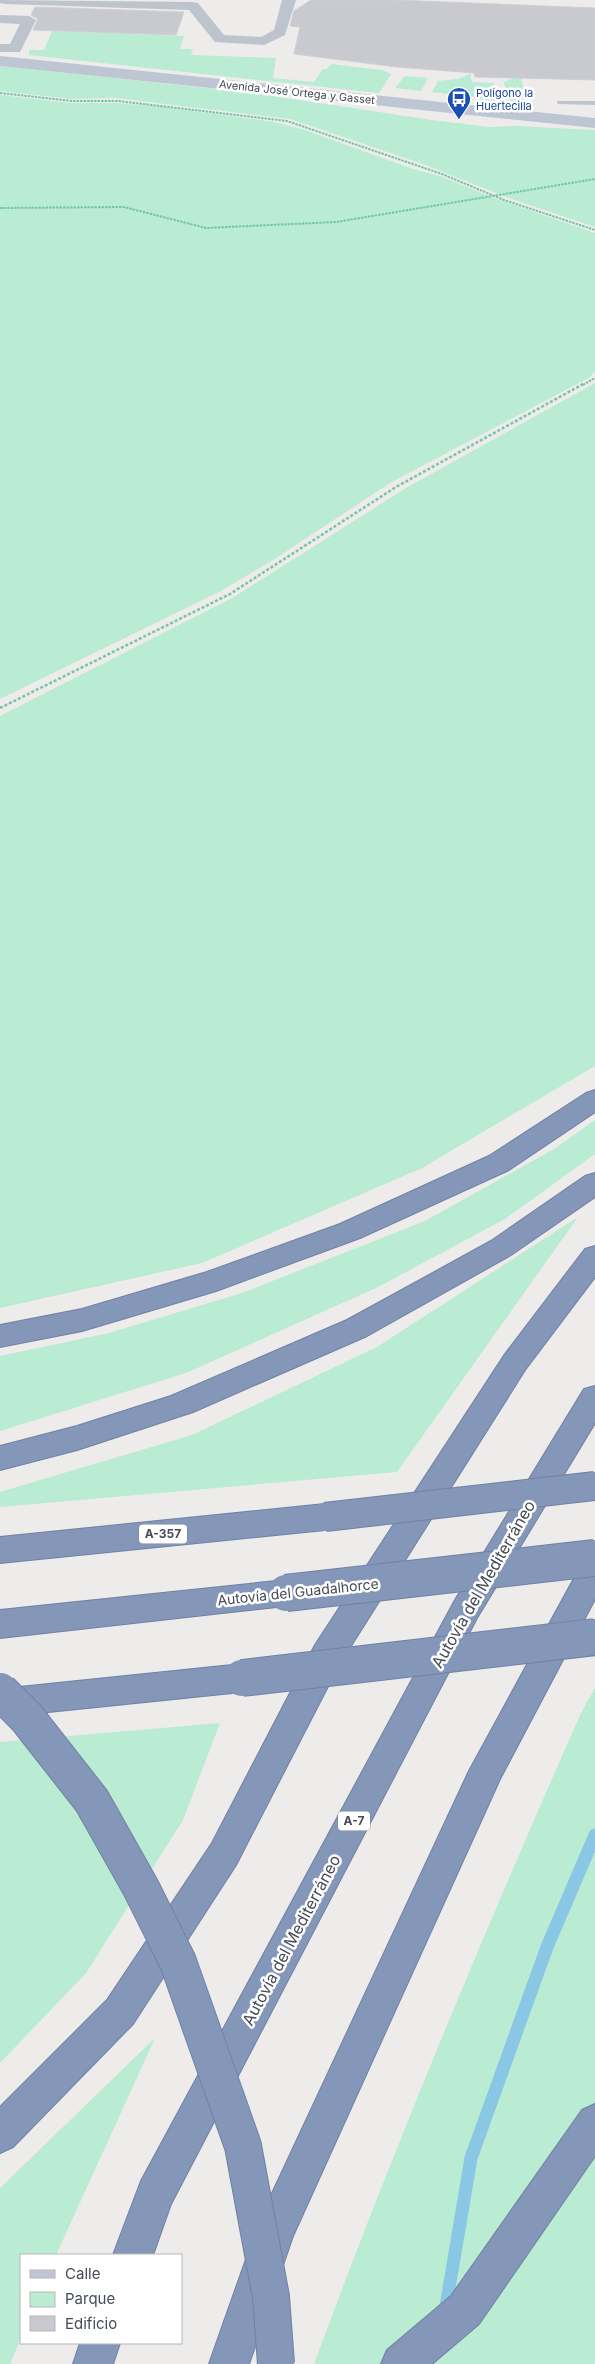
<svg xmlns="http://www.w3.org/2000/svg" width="595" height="2364" font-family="Inter,sans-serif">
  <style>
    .green { fill: #baebd3 }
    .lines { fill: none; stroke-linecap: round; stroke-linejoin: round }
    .stream { stroke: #89c7e5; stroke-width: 13 }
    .building { fill: #c9c9d0; stroke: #cfd0d7 }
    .highway-casing { stroke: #7082a4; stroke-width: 2 }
    .path-far1 { stroke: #75c6a8; stroke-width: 2; stroke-dasharray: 2.5 1; stroke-linecap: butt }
    .path { stroke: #75c6a8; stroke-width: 2.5; stroke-dasharray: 3 2; stroke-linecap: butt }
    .lane { fill: #bdc4cd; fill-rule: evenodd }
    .street { fill: #bdc4cd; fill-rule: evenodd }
    .secondary { fill: #bec6d4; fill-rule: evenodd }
    .highway { fill: #8597b8; fill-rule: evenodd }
    .highway-bridge-far1-casing { stroke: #7082a4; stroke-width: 30; stroke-linecap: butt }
    .highway-bridge-casing { stroke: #7082a4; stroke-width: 38; stroke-linecap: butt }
    .highway-bridge-far1 { stroke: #8597b8; stroke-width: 28 }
    .highway-bridge { stroke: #8597b8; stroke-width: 36 }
    .labels { text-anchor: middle; stroke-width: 5; stroke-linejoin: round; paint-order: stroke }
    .far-street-label { font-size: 11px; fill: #454c57; stroke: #fff }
    .far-transit-label { font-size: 11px; fill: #164399; stroke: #fff; text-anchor: start }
    .shield { fill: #fff; stroke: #7d8289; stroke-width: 1 }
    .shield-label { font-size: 12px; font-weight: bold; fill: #454c57 }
    .street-label { font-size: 14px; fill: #454c57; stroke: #fff }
    .near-street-label { font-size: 16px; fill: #454c57; stroke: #fff }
  </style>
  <rect width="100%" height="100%" fill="#eeebeb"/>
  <g class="green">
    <polygon points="52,31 184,36 180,49 193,49 191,55 276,58 273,78 314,82 323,69 327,69 331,64 382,70 391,74 379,93 29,55 29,50 44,50"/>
    <polygon points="0,66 253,93 432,120 489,127 515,126 595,130 595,227 506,197 423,164 290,119 116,98 72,99 0,91"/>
    <polygon points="470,74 472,82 494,83 498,102 475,100 474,97 432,92 438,81 458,79"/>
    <polygon points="405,76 428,78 421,91 395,88"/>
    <polygon points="514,78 521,78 527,105 508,103 504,82"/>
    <polygon points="0,95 69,103 115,103 154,106 274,122 302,129 413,169 440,176 494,198 595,233 595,371 590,377 390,483 276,558 221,591 0,699"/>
    <polygon points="595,383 595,1066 422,1168 202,1263 0,1308 0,716 234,597 406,488"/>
    <polygon points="595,1120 595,1154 505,1219 378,1287 186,1373 0,1431 0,1356 109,1333 242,1293 425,1221 554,1149"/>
    <polygon points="578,1217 397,1472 0,1507 0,1492 192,1435 377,1347"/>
    <path d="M595,1688V2364H314C395,2144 486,1928 581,1713Z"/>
    <polygon points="220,1723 183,1820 86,1973 0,2063 0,1742"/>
    <polygon points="155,2038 56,2255 21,2255 21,2338 10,2364 0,2364 0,2188"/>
  </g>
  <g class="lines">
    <polyline class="stream" points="445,2312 471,2158 547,1947 595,1835"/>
  </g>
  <g class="building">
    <polygon points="311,0 398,0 595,8 595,80 475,77 474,73 397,67 294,54 300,27 290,26 294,11"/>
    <polygon points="35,7 184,12 176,35 33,30 38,19 31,15"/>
  </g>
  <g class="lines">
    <g class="highway-casing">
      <g id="highway">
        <polygon points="595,1090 595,1112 509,1170 360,1238 216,1291 82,1331 0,1347 0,1325 82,1309 207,1272 340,1224 489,1156 586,1093"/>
        <polygon points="595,1173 595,1197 511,1255 367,1336 193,1412 77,1450 0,1470 0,1446 77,1426 171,1396 347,1320 491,1241 585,1176"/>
        <polygon points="595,1246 595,1277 525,1370 339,1665 236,1865 133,2024 13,2147 0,2153 0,2107 107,2000 212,1843 315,1645 505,1354 585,1249"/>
        <polygon points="595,1386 595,1423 477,1618 171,2204 153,2255 113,2255 141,2181 455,1600 584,1389"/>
        <polygon points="325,1504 336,1508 341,1517 336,1526 325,1530 0,1563 0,1537"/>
        <polygon points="595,1556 595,1599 500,1779 293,2236 249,2364 209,2364 261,2217 469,1771 584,1560"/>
        <polygon points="286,1580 297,1584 302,1593 297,1602 286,1606 0,1638 0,1610"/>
        <polygon points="242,1664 254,1668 259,1678 254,1688 242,1692 0,1717 0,1689"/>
        <polygon points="595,2104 595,2156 479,2324 432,2364 381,2364 387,2350 451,2296 582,2110"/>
        <polygon points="80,2343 120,2343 113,2364 73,2364"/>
      </g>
    </g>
    <g class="path-far1">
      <polyline points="0,93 72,101 118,101 287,121 442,174 504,200 595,230"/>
      <polyline points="0,208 124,207 206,228 336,222 595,179"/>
      <polyline points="583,385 595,378"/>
    </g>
    <polyline class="path" points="0,708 230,594 396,487 585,383"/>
    <polygon class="lane" points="557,101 595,101 595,105 559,104 557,103"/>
    <g class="street">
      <polygon points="0,0 193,2 198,3 224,35 261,37 274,30 282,0 296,0 285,35 264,45 215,42 189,10 5,4 0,3"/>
      <polygon points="0,15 29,16 36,20 20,52 0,52 0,44 10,44 20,24 0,23"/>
    </g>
    <polygon class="secondary" points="0,56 595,118 595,128 0,66"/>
    <use href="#highway" class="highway"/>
    <g class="highway-bridge-far1-casing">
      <polyline id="highway-bridge-far1" points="325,1517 595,1486"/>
    </g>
    <g class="highway-bridge-casing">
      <g id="highway-bridge">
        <polyline points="286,1593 595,1558"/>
        <polyline points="242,1678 595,1637"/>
        <polyline points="0,1691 27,1718 92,1801 141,1888 178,1962 243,2146 271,2297 276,2364"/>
      </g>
    </g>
    <use href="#highway-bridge-far1" class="highway-bridge-far1"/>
    <use href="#highway-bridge" class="highway-bridge"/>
  </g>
  <defs>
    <g id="bus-pin" transform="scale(1.25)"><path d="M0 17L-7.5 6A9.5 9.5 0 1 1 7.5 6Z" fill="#1a4fb4" stroke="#fff"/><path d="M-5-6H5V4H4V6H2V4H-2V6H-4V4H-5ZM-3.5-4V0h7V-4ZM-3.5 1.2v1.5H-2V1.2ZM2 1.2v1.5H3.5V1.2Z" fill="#fff"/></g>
  </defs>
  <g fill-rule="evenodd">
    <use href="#bus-pin" x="459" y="99"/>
  </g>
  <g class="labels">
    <g class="far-street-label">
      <text transform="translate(297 92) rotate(6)" y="4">Avenida José Ortega y Gasset</text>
    </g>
    <g class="far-transit-label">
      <text x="476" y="97">Polígono la<tspan x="476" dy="13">Huertecilla</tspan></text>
    </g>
    <g class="shield">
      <rect x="139" y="1524.5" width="48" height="19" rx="4"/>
      <rect x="338" y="1811.5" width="32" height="19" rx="4"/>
    </g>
    <g class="shield-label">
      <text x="163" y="1538">A-357</text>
      <text x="354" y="1825">A-7</text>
    </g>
    <g class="street-label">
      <text transform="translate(298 1592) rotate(-6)" y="5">Autovía del Guadalhorce</text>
    </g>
    <g class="near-street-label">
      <text transform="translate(483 1584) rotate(-60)" y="6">Autovía del Mediterráneo</text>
      <text transform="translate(291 1940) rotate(-62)" y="6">Autovía del Mediterráneo</text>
    </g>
  </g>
  <rect x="20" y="2254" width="162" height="90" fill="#ffffff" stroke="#b5b7bc"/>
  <rect x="30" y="2270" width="25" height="8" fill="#bec6d4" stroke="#b5b7bc"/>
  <text x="65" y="2279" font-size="15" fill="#454c57">Calle</text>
  <rect x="30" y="2292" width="25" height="15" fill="#baebd3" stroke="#b5b7bc"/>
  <text x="65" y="2304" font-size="15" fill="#454c57">Parque</text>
  <rect x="30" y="2316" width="25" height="15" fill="#c9c9d0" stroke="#b5b7bc"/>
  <text x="65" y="2329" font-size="15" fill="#454c57">Edificio</text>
</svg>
